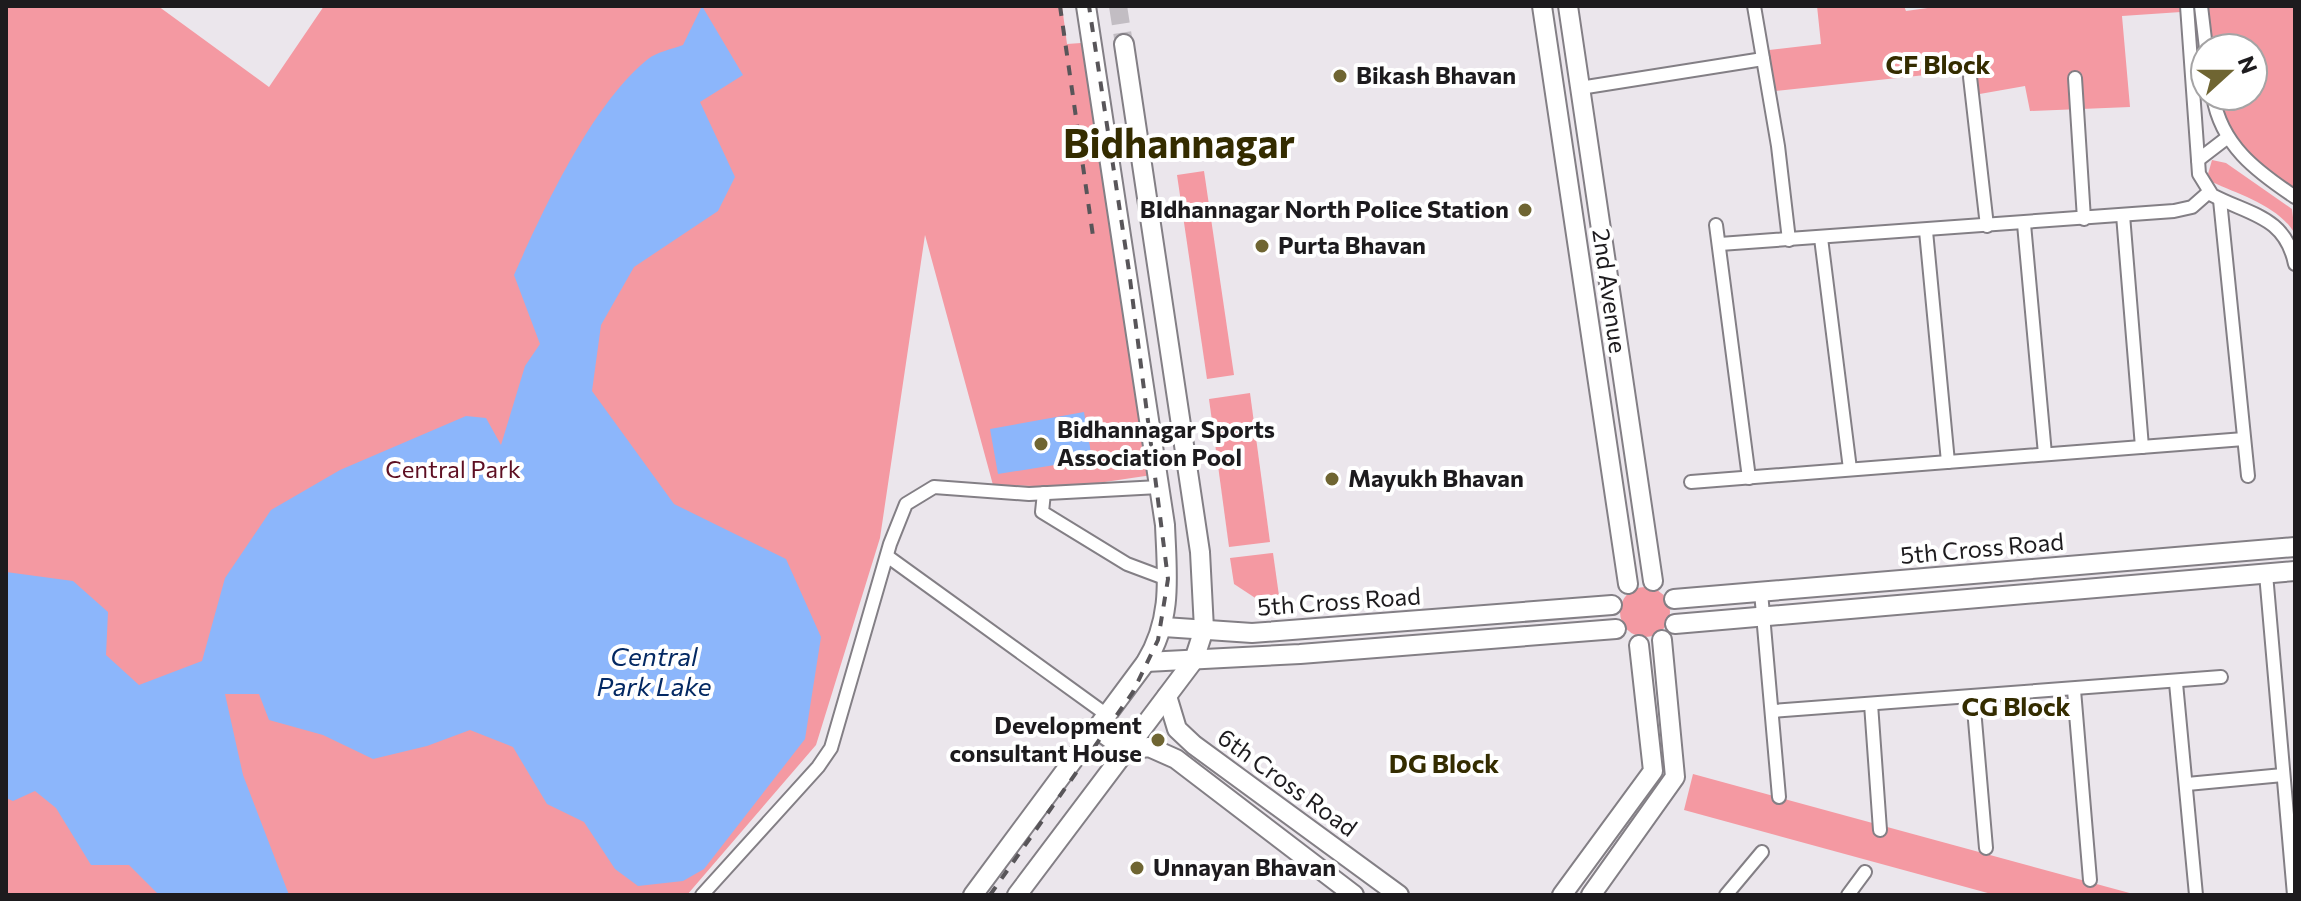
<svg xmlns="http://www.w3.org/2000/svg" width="2301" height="901" font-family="Commissioner,sans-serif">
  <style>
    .green { fill: #f499a2 }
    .water { fill: #8cb6fb }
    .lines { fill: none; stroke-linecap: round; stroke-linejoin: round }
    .secondary-tunnel { stroke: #c2bdc3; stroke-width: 18; stroke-dasharray: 18 9; stroke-linecap: butt }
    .street-casing { stroke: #837f85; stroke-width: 16 }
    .secondary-casing { stroke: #837f85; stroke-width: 22 }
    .street { stroke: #fff; stroke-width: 12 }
    .secondary { stroke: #fff; stroke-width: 18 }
    .rail { stroke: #585559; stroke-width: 4; stroke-dasharray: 10 10; stroke-linecap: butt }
    .poi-dot { fill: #6f6532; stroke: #fff; stroke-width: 3 }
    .labels { text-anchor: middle; stroke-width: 8; stroke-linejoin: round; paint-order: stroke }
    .poi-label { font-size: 24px; font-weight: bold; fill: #1d1b1e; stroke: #fff; text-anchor: start }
    .street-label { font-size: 24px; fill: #1d1b1e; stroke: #fff }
    .park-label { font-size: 24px; fill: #5e0f22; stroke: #fff }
    .neighbourhood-label { font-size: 26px; font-weight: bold; fill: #342c00; stroke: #fff }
    .water-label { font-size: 26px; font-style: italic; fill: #042963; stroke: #fff }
    .town-label { font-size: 40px; font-weight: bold; fill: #342c00; stroke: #fff }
  </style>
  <rect width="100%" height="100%" fill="#ebe6ec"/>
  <g class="green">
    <polygon points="6,6 158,6 269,87 324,6 1062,6 1067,44 1081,43 1152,475 1071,487 993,485 925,235 880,538 816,745 687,895 6,895"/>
    <polygon points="1817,6 1904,6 1906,11 1942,6 2180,6 2181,12 2122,16 2130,107 2030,111 2025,86 1974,95 1972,70 1775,91 1769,50 1821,44"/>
    <path d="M2206,6H2295V191C2259,165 2227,143 2220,96H2253V48H2212Z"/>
    <path d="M2212,160L2226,163L2292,209L2295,234C2279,206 2240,195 2212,182L2208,174Z"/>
    <polygon points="1204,171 1234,375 1207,379 1177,175"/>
    <polygon points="1250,393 1270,542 1229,547 1209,399"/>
    <polygon points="1273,553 1281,610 1275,611 1234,584 1230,558"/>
    <circle cx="1645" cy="612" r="25"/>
    <polygon points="1693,774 2137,895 1995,895 1684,810"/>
  </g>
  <g class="water">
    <path d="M702,6L743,75L700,102L735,177L718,211L634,267L601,325L592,391L674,504L786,559L821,637L805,739L704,869L683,881L638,886L615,869L584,822L547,804L513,747L470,730L427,746L373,759L323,735L269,720L259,694H225L243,775L289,895L157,893L129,865H91L56,808L35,791L13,801L6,798V572L73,581L108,612L106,655L139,685L202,661L225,578L271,510L340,470L466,416L486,418L501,445L525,366L540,344L514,275C543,210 592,104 648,59C657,52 672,49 683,45Z"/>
    <polygon points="1084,412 1092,459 998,474 990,429"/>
  </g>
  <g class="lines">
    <polyline class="secondary-tunnel" points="1118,6 1124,44"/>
    <g class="street-casing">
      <g id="street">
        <polyline points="1754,6 1778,146 1789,240"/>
        <path d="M2187,6L2199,174L2212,195C2250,215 2285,216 2295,264"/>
        <polyline points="2201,6 2206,48"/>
        <polyline points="1970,77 1987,226"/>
        <polyline points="2075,78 2084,219"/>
        <polyline points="1580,88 1763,59"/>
        <path d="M2213,96C2221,145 2256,171 2295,197"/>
        <polyline points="2198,160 2228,137"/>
        <polyline points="2220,200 2248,476"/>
        <polyline points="2123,215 2142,447"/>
        <polyline points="2024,224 2045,454"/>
        <polyline points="1716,225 1749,478"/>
        <polyline points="1926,231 1948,462"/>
        <polyline points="1821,238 1850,469"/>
        <polyline points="1720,244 2174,211 2192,207 2209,192"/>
        <polyline points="1691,482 2244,439"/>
        <polyline points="1044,493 1042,512 1127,564 1167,579"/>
        <polyline points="887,556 1107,715"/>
        <polyline points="2266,574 2294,895"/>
        <polyline points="1761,592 1779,797"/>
        <polyline points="2176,683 2196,895"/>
        <polyline points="2074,690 2090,880"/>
        <polyline points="1973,697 1986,848"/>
        <polyline points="1871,704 1880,830"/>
        <polyline points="1772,711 2221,677"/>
        <polyline points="2187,784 2283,775"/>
        <polyline points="702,895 818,767 831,748 890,544 906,504 934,487 1029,494 1159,487"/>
        <polyline points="1726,895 1762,852"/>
        <polyline points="1848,895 1865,872"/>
      </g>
    </g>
    <g class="secondary-casing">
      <g id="secondary">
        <polyline points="1542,6 1628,584"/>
        <polyline points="1568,6 1653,581"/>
        <polyline points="1674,599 2295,547"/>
        <polyline points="1675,624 2295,571"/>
        <polyline points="1164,627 1252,633 1612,605"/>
        <polyline points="1146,662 1300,654 1616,629"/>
        <polyline points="1167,696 1177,729 1194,745 1399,895"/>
        <polyline points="1097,729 1126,750 1149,747 1176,759 1354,895"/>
        <path d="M973,895L1146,662C1173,618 1167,575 1165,525L1086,6"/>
        <polyline points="1017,895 1194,660 1204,629 1200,552 1124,44"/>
        <polyline points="1562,895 1653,771 1639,645"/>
        <polyline points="1591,895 1675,777 1662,640"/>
      </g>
    </g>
    <use href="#street" class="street"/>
    <use href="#secondary" class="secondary"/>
    <g class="rail">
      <polyline points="1060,6 1093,236"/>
      <polyline points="990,895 1133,692 1158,640 1168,579 1129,271 1089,6"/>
    </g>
  </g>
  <g class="poi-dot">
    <circle cx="1340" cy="76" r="8"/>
    <circle cx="1525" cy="210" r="8"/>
    <circle cx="1262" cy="246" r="8"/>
    <circle cx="1041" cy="444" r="8"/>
    <circle cx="1332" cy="479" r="8"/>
    <circle cx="1158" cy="740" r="8"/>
    <circle cx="1137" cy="868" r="8"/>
  </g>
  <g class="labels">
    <g class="poi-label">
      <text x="1356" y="84">Bikash Bhavan</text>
      <text x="1509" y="218" text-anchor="end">BIdhannagar North Police Station</text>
      <text x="1278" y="254">Purta Bhavan</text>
      <text x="1057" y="438">Bidhannagar Sports<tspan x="1057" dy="28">Association Pool</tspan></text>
      <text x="1348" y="487">Mayukh Bhavan</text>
      <text x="1142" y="734" text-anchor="end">Development<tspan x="1142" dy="28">consultant House</tspan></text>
      <text x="1153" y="876">Unnayan Bhavan</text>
    </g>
    <g class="street-label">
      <text transform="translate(1609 291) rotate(82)" y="8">2nd Avenue</text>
      <text transform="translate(1982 549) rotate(-5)" y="8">5th Cross Road</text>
      <text transform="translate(1339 602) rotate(-4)" y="8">5th Cross Road</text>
      <text transform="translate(1287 783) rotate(36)" y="8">6th Cross Road</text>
    </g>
    <g class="park-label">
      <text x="453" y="478">Central Park</text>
    </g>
    <g class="neighbourhood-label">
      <text x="1938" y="74">CF Block</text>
      <text x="2016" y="716">CG Block</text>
      <text x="1444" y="773">DG Block</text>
    </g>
    <g class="water-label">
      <text x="654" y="666">Central<tspan x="654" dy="30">Park Lake</tspan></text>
    </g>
    <g class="town-label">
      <text x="1179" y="158">Bidhannagar</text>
    </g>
  </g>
  <rect width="2301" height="901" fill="none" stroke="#1d1b1e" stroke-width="16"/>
  <g transform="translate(2229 72) rotate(69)"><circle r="38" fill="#ffffff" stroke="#a5a4a5" stroke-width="2"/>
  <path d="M0-6L14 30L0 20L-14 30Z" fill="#6f6532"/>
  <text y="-12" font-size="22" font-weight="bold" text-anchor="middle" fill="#1d1b1e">N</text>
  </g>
</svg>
